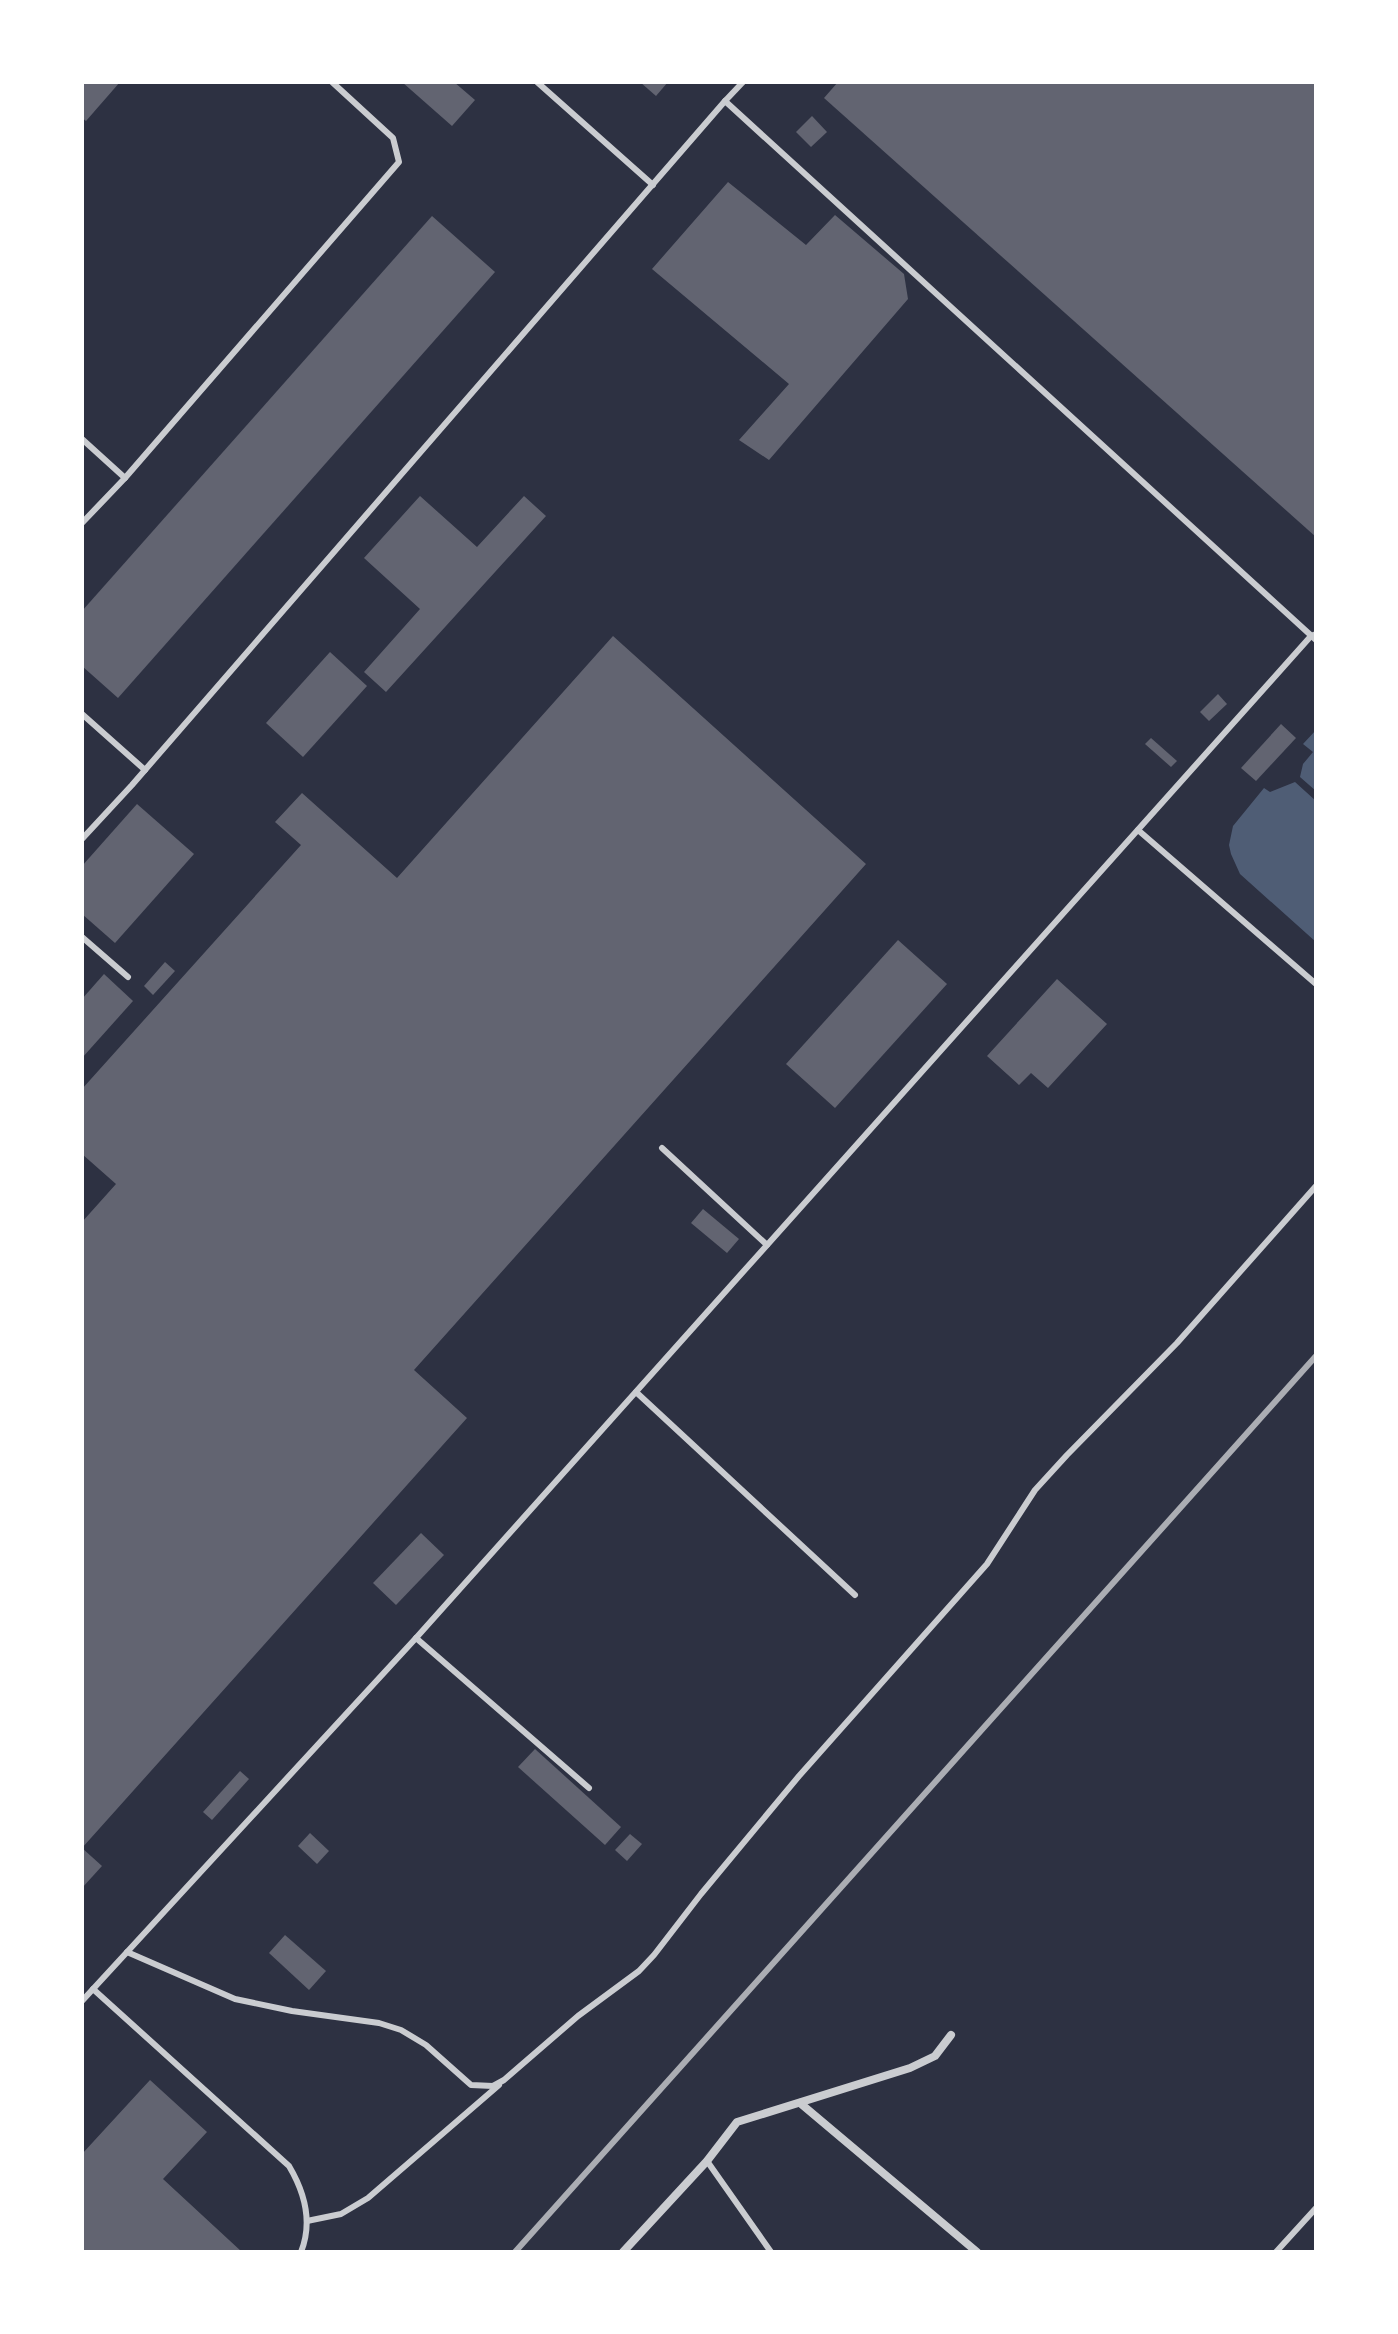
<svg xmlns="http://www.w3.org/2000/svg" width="1398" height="2334" font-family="'Source Serif 4',serif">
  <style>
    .water { fill: #4f5d75 }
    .building { fill: #626471 }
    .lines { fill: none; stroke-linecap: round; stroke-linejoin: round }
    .service { stroke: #caccd0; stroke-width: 6 }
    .minor { stroke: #caccd0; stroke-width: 8 }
    .rail { stroke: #abadb3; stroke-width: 6 }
  </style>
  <rect width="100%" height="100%" fill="#2d3142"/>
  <g class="water">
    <polygon points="1316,730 1316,791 1300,777 1303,764 1313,752 1303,744"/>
    <polygon points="1295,782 1316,801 1316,942 1240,874 1231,854 1229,845 1233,826 1264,788 1270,792"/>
  </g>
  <g class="building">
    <polygon points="82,82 120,82 86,121 82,118"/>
    <polygon points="402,82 454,82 475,100 452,126"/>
    <polygon points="640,82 668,82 656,96"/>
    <polygon points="838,82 1316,82 1316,537 824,98"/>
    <polygon points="812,116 827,132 811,147 796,132"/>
    <polygon points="728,182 806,245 835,215 904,274 908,299 769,460 739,440 789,384 652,269"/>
    <polygon points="432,216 495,272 118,698 82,666 82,611"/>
    <polygon points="420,496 477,547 524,496 546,516 386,692 364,672 420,609 364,558"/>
    <polygon points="613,636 866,864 414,1370 467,1418 82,1848 82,1222 116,1184 82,1154 82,1089 301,845 275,822 302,793 397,878"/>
    <polygon points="330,652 367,686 303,757 266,723"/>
    <polygon points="1218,694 1227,704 1209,721 1200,712"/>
    <polygon points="1281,724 1296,738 1256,781 1241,768"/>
    <polygon points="1151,738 1177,761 1171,767 1145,744"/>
    <polygon points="137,804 194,854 115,943 82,914 82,866"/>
    <polygon points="898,940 947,984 835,1108 786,1064"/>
    <polygon points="165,962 175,971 153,995 144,986"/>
    <polygon points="104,974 133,1001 82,1058 82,999"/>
    <polygon points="1057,979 1107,1024 1048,1088 1031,1073 1019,1085 987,1056"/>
    <polygon points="703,1209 739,1239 727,1253 691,1223"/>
    <polygon points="421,1533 444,1555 396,1605 373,1583"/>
    <polygon points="535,1749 621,1827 605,1845 518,1767"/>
    <polygon points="240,1771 249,1779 212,1820 203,1812"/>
    <polygon points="310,1833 329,1851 317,1864 298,1846"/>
    <polygon points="630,1834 642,1844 627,1861 615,1850"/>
    <polygon points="82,1848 102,1866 82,1888"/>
    <polygon points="285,1935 326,1971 309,1990 269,1953"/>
    <polygon points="150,2080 207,2132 163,2179 242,2252 82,2252 82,2154"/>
  </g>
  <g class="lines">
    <g class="service">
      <polyline points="537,82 653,185"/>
      <polyline points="725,101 743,82"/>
      <polyline points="82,439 125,478 399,162 393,138 332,82"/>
      <polyline points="82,523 125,478"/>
      <polyline points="82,714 145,770"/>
      <polyline points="1138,830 1316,984"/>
      <polyline points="82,839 132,785 725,101 1316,640"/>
      <polyline points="82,937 128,977"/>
      <polyline points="662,1148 767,1245"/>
      <polyline points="636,1392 855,1595"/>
      <polyline points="416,1638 589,1788"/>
      <polyline points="127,1952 235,1999 292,2011 379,2023 401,2030 426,2045 471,2085 493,2086 504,2080 578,2016 639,1971 654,1955 701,1894 799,1776 987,1564 1035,1490 1067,1455 1177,1343 1316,1186"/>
      <path d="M93,1989L289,2166C305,2193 313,2222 301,2252"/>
      <polyline points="82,2001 416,1638 1311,636 1316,634"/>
      <polyline points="707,2161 771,2252"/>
      <polyline points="307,2221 341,2214 368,2198 499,2085"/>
      <polyline points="1276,2252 1316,2208"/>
    </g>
    <g class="minor">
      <polyline points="800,2103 977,2252"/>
      <polyline points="623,2252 707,2161 737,2122 910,2068 935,2056 951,2035"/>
    </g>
    <polyline class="rail" points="515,2252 1316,1356"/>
  </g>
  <rect width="1398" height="2334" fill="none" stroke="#ffffff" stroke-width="168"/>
</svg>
